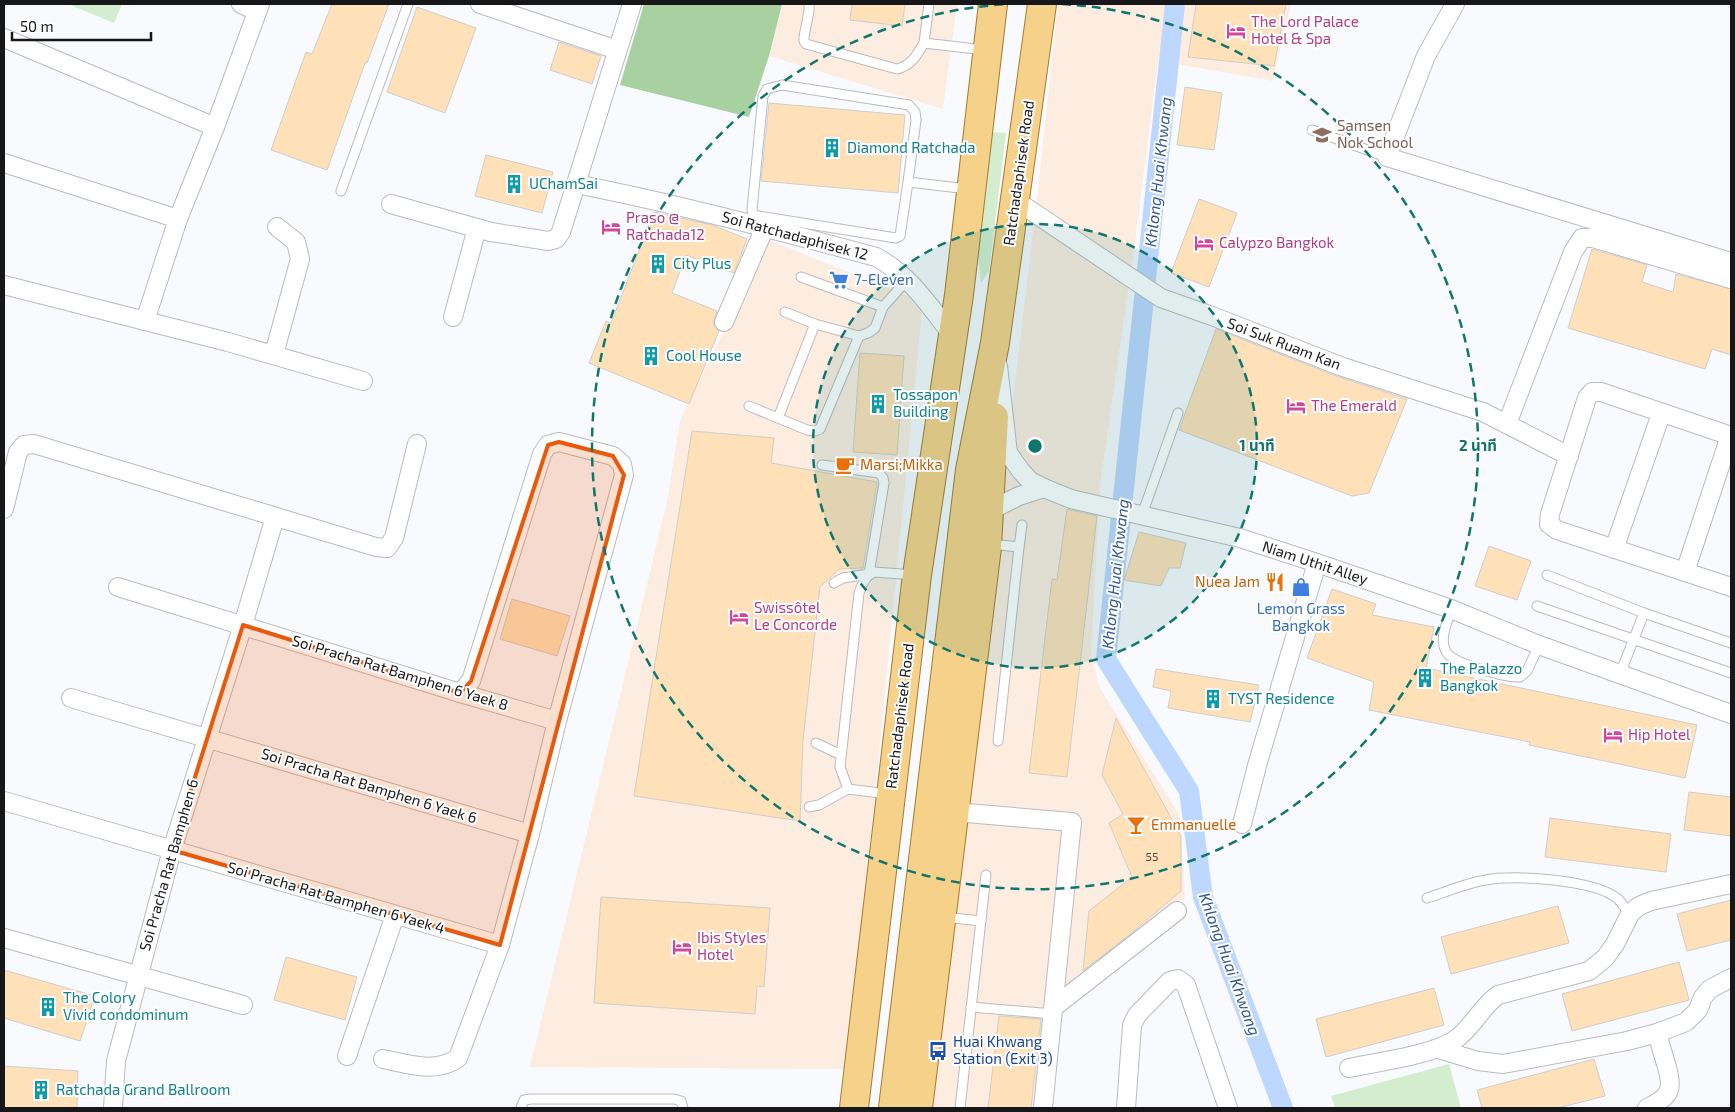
<svg xmlns="http://www.w3.org/2000/svg" width="1735" height="1112" font-family="'Exo 2','Noto Sans Thai',sans-serif">
  <style>
    .commercial { fill: #fdede1 }
    .green { fill: #d4edcf }
    .forest { fill: #a9d0a1 }
    .lines { fill: none; stroke-linecap: round; stroke-linejoin: round }
    .canal { stroke: #bed7ff; stroke-width: 20 }
    .building { fill: #fee1b9; stroke: #d0ceca }
    .lane-casing { stroke: #babbbf; stroke-width: 11 }
    .street-casing { stroke: #babbbf; stroke-width: 20 }
    .primary-casing { stroke: #a47c2f; stroke-width: 30 }
    .lane { stroke: #fff; stroke-width: 9 }
    .street { stroke: #fff; stroke-width: 18 }
    .primary { stroke: #f6d189; stroke-width: 28 }
    .marked { fill: #e8590c; fill-opacity: 0.2; stroke: #e8590c; stroke-width: 4; stroke-linejoin: round }
    .ring { fill: none; stroke: #0f766e; stroke-width: 2.5; stroke-dasharray: 9 6 }
    .labels { text-anchor: middle; stroke-width: 4; stroke-linejoin: round; paint-order: stroke }
    .number-label { font-size: 12px; fill: #514a41 }
    .hotel-label { font-size: 15px; fill: #b23c85; stroke: #fff; text-anchor: start }
    .education-label { font-size: 15px; fill: #785e54; stroke: #fff; text-anchor: start }
    .culture-label { font-size: 15px; fill: #0d838f; stroke: #fff; text-anchor: start }
    .street-label { font-size: 15px; fill: #171719; stroke: #fff }
    .shop-label { font-size: 15px; fill: #366cbe; stroke: #fff; text-anchor: start }
    .food-label { font-size: 15px; fill: #c56008; stroke: #fff; text-anchor: start }
    .transit-label { font-size: 15px; fill: #164399; stroke: #fff; text-anchor: start }
    .water-label { font-size: 16px; font-style: italic; fill: #305792; stroke: #fff }
    .centre { fill: #0f766e; stroke: #fff; stroke-width: 2.5 }
    .ring-label { font-size: 15px; text-anchor: middle; font-weight: bold; fill: #0f766e; stroke: #fff; stroke-width: 4; stroke-linejoin: round; paint-order: stroke }
  </style>
  <rect width="100%" height="100%" fill="#f9fafe"/>
  <g class="commercial">
    <polygon points="782,4 957,4 943,109 769,56"/>
    <polygon points="1058,4 1291,4 1273,81 1158,61 1134,249 1100,485 1091,656 1100,688 1180,816 1185,897 1063,993 1044,1108 927,1108 1036,208"/>
    <polygon points="769,240 908,296 922,313 848,1069 530,1067 667,502 680,420"/>
  </g>
  <g class="green">
    <polygon points="68,4 122,4 114,23"/>
    <polygon points="990,132 1006,133 989,271 981,283 978,256"/>
    <polygon points="1449,1064 1461,1108 1335,1108 1331,1096"/>
  </g>
  <polygon class="forest" points="644,4 782,4 769,56 749,117 620,85"/>
  <g class="lines">
    <polyline class="canal" points="1175,4 1106,659 1189,791 1203,897 1283,1108"/>
  </g>
  <g class="building">
    <polygon points="332,4 389,4 367,63 365,63 327,170 271,150 306,52 312,54"/>
    <polygon points="852,4 905,4 902,26 850,20"/>
    <polygon points="1196,4 1286,4 1274,66 1188,57"/>
    <polygon points="417,7 476,28 445,113 387,92"/>
    <polygon points="559,42 601,56 592,84 550,70"/>
    <polygon points="1185,87 1222,93 1214,150 1177,145"/>
    <polygon points="769,103 905,115 898,193 761,181"/>
    <polygon points="486,155 553,172 542,213 475,196"/>
    <polygon points="1199,199 1237,213 1209,287 1171,273"/>
    <polygon points="654,212 712,225 747,239 734,273 686,255 672,293 717,311 713,323 715,328 719,331 689,404 589,363 606,321 611,323"/>
    <polygon points="1592,249 1647,265 1642,282 1673,292 1676,274 1731,289 1731,355 1712,349 1705,369 1568,328"/>
    <polygon points="1216,329 1336,376 1407,399 1369,493 1352,496 1179,430"/>
    <polygon points="860,353 904,356 897,455 853,452"/>
    <polygon points="692,431 774,438 771,463 877,482 863,568 839,569 820,587 803,740 800,821 634,796"/>
    <polygon points="1067,509 1097,516 1067,777 1029,773 1052,579 1057,580"/>
    <polygon points="1139,532 1186,543 1180,568 1169,568 1161,586 1124,580"/>
    <polygon points="1489,546 1531,561 1517,600 1475,586"/>
    <polygon points="1332,589 1376,604 1372,615 1434,627 1426,668 1697,725 1685,778 1529,745 1530,742 1369,710 1374,682 1307,658"/>
    <polygon points="512,599 570,616 557,656 500,639"/>
    <polygon points="1156,669 1259,685 1250,722 1168,708 1171,691 1153,687"/>
    <polygon points="1116,718 1181,836 1181,891 1129,935 1083,971 1089,911 1132,877 1109,823 1123,814 1102,775"/>
    <polygon points="1689,792 1731,797 1731,836 1684,830"/>
    <polygon points="1550,818 1671,834 1666,872 1545,857"/>
    <polygon points="601,897 770,908 764,987 757,986 755,1014 594,1003"/>
    <polygon points="1731,900 1731,940 1687,951 1677,914"/>
    <polygon points="1558,906 1569,943 1451,974 1441,937"/>
    <polygon points="286,957 357,977 345,1020 274,1000"/>
    <polygon points="1679,962 1689,1000 1572,1031 1562,994"/>
    <polygon points="4,970 95,996 80,1041 4,1018"/>
    <polygon points="1434,988 1444,1025 1326,1057 1316,1019"/>
    <polygon points="999,1016 1041,1019 1031,1108 988,1108"/>
    <polygon points="1594,1059 1605,1096 1558,1108 1482,1108 1477,1090"/>
    <polygon points="4,1066 78,1071 77,1108 4,1108"/>
  </g>
  <g class="lines">
    <g class="lane-casing">
      <g id="lane">
        <path d="M809,4V11L804,37V41L806,44L897,69C912,65 916,56 924,43L985,50"/>
        <polyline points="924,43 929,4"/>
        <polyline points="1312,130 1387,157"/>
        <polyline points="908,182 900,236 896,238 753,215 752,210 763,96 767,89 782,85 909,105 915,112 916,120 908,182 968,189"/>
        <polyline points="341,191 408,4"/>
        <polyline points="801,277 883,307 907,280"/>
        <polyline points="785,312 815,324 859,336 868,333 875,328 883,307"/>
        <polyline points="749,406 807,430 815,431 820,429 859,336"/>
        <polyline points="778,418 815,324"/>
        <polyline points="822,465 879,473 883,478 884,483 869,574 843,578 834,583"/>
        <polyline points="1142,515 1178,413"/>
        <polyline points="990,544 1019,547 998,741"/>
        <polyline points="1019,547 1022,525"/>
        <polyline points="1547,575 1644,613 1731,643"/>
        <polyline points="1537,606 1731,673"/>
        <path d="M1451,609C1448,621 1441,634 1444,646C1445,650 1447,654 1450,656C1461,665 1506,678 1520,677L1527,671L1539,645"/>
        <polyline points="1620,674 1644,613"/>
        <polyline points="816,743 841,755"/>
        <path d="M848,789L840,767L859,593C862,585 865,576 874,572L915,575"/>
        <polyline points="809,807 819,805 848,789 888,794"/>
        <path d="M1427,898C1446,892 1466,883 1486,880C1514,874 1596,880 1618,899C1622,903 1626,910 1630,914"/>
        <polyline points="944,917 981,921"/>
        <polyline points="971,1007 1053,1014"/>
        <polyline points="521,1108 524,1100 531,1099 674,1099 681,1101 683,1108"/>
        <polyline points="960,1108 986,875"/>
      </g>
    </g>
    <g class="street-casing">
      <g id="street">
        <polyline points="241,4 257,11"/>
        <polyline points="480,4 617,50"/>
        <polyline points="1455,4 1426,56 1387,157 1731,262"/>
        <polyline points="4,38 215,127"/>
        <polyline points="4,163 178,219"/>
        <path d="M576,184C677,204 776,230 876,257C910,275 930,307 953,336"/>
        <polyline points="1015,200 1161,298 1212,316 1340,366 1483,412 1569,456"/>
        <polyline points="391,204 491,232 548,241 556,239 561,232 632,4"/>
        <polyline points="4,285 228,342 363,381"/>
        <polyline points="453,317 477,228"/>
        <polyline points="145,321 178,219 215,127 260,4"/>
        <polyline points="724,322 765,227"/>
        <polyline points="274,354 300,259 296,242 277,227"/>
        <polyline points="998,366 1008,453 1021,471 1030,481 1044,488 1071,499 1240,538 1317,563 1451,609 1539,645 1731,714"/>
        <polyline points="1507,424 1573,252 1582,238 1593,238 1731,279"/>
        <polyline points="1731,436 1601,392 1592,392 1587,398 1550,514 1549,524 1557,530 1731,587"/>
        <polyline points="4,509 18,452 24,445 34,444 376,547 387,548 394,538 417,444"/>
        <polyline points="989,511 1019,496 1044,488"/>
        <polyline points="1614,549 1661,414"/>
        <polyline points="1685,572 1730,436"/>
        <polyline points="118,587 460,693 557,721"/>
        <polyline points="71,698 530,834"/>
        <polyline points="4,801 500,945"/>
        <polyline points="955,812 1072,822 1043,1108"/>
        <polyline points="1242,824 1258,762 1317,563"/>
        <polyline points="4,938 243,1005"/>
        <polyline points="1054,1007 1177,911"/>
        <polyline points="1438,1049 1478,1061 1503,1064 1627,1041 1657,1033 1686,1022 1698,1010 1703,997 1710,989 1731,978"/>
        <polyline points="347,1056 395,915"/>
        <path d="M383,1059C408,1064 435,1074 458,1058L500,945L530,834L557,721L624,475L622,464L613,456L559,442L548,445L542,454L471,681L460,693"/>
        <path d="M1349,1068C1377,1062 1434,1055 1456,1039C1473,1027 1481,1007 1498,995L1589,971L1605,958L1615,944L1630,914L1639,906L1651,901L1731,884"/>
        <polyline points="113,1108 116,1061 172,850 243,625 275,517"/>
        <polyline points="1126,1108 1132,1025 1137,1015 1170,981 1178,979 1186,985 1228,1108"/>
        <path d="M1647,1108C1671,1097 1674,1089 1666,1064C1663,1054 1660,1044 1657,1033"/>
      </g>
    </g>
    <g class="primary-casing">
      <g id="primary">
        <polyline points="854,1108 917,575 959,295 993,4"/>
        <polyline points="893,1108 970,470 995,343 1042,4"/>
        <polyline points="918,1108 987,547 994,417"/>
      </g>
    </g>
    <use href="#lane" class="lane"/>
    <use href="#street" class="street"/>
    <use href="#primary" class="primary"/>
  </g>
  <path class="marked" d="M559,442L613,456L624,475L500,945L172,850L243,625L460,693L471,681L548,445Z"/>
  <circle cx="1035" cy="446" r="222" fill="#0f766e" fill-opacity=".12"/>
  <g class="ring">
    <circle cx="1035" cy="446" r="222"/>
    <path d="M1062 4A443 443 0 1 1 1008 4"/>
  </g>
  <defs>
    <g id="hotel-bare" transform="scale(1.5)"><path d="M-6-4.5h1.5V1H6V5H4.5V3h-9V5H-6ZM-4 0a1.8 1.8 0 1 1 3.6 0ZM.5 0V-2.5h3Q6-2.5 6 0Z" fill="#d1479c" stroke="#fff" stroke-width="2.5" paint-order="stroke"/></g>
    <g id="school-bare" transform="scale(1.5)"><path d="M0-5L7-2L0 1L-7-2ZM-4 1L0 2.5L4 1V4Q0 6-4 4Z" fill="#8d6e63" stroke="#fff" stroke-width="2.5" paint-order="stroke"/></g>
    <g id="building-bare" transform="scale(1.5)"><path d="M-4-6H4V6H1V3H-1V6H-4ZM-2.5-4.3h1.7v1.8h-1.7ZM.8-4.3h1.7v1.8H.8ZM-2.5-1h1.7V.8h-1.7ZM.8-1h1.7V.8H.8Z" fill="#0f9aa8" stroke="#fff" stroke-width="2.5" paint-order="stroke"/></g>
    <g id="supermarket-bare" transform="scale(1.5)"><path d="M-6-5.5h2.5l.6 2H6L4.5 2H-2.5L-4.4-4H-6ZM-1.5 3.2a1.3 1.3 0 1 0 .1 0ZM3 3.2a1.3 1.3 0 1 0 .1 0Z" fill="#3f7fe0" stroke="#fff" stroke-width="2.5" paint-order="stroke"/></g>
    <g id="cafe-bare" transform="scale(1.5)"><path d="M-5.5-4.5H6V0H3Q3 3.5 0 3.5H-2.5Q-5.5 3.5-5.5 0ZM3-3.2v2h1.7v-2ZM-6 4.5H4V6H-6Z" fill="#e8710a" stroke="#fff" stroke-width="2.5" paint-order="stroke"/></g>
    <g id="restaurant-bare" transform="scale(1.5)"><path d="M-5-6h1v4h1v-4h1v4h1v-4h1v5L-1.5 .5V6h-2V.5L-5-1ZM5-6V6H3V1.5H1.5Q1.5-4 5-6Z" fill="#e8710a" stroke="#fff" stroke-width="2.5" paint-order="stroke"/></g>
    <g id="shop-bare" transform="scale(1.5)"><path d="M-5-2.5h2.3a2.7 3.5 0 0 1 5.4 0H5L5.5 6h-11ZM-1.5-2.5h3a1.5 2.3 0 0 0-3 0Z" fill="#3f7fe0" stroke="#fff" stroke-width="2.5" paint-order="stroke"/></g>
    <g id="bar-bare" transform="scale(1.5)"><path d="M-6-5H6L.8 .8V4.5H3.5V6h-7V4.5H-.8V.8Z" fill="#e8710a" stroke="#fff" stroke-width="2.5" paint-order="stroke"/></g>
    <g id="bus-bare" transform="scale(1.5)"><path d="M-5-6H5V4H4V6H2V4H-2V6H-4V4H-5ZM-3.5-4V0h7V-4ZM-3.5 1.2v1.5H-2V1.2ZM2 1.2v1.5H3.5V1.2Z" fill="#1a4fb4" stroke="#fff" stroke-width="2.5" paint-order="stroke"/></g>
  </defs>
  <g fill-rule="evenodd">
    <use href="#hotel-bare" x="1236" y="31"/>
    <use href="#school-bare" x="1322" y="135"/>
    <use href="#building-bare" x="832" y="148"/>
    <use href="#building-bare" x="514" y="184"/>
    <use href="#hotel-bare" x="611" y="227"/>
    <use href="#hotel-bare" x="1204" y="243"/>
    <use href="#building-bare" x="658" y="264"/>
    <use href="#supermarket-bare" x="839" y="280"/>
    <use href="#building-bare" x="651" y="356"/>
    <use href="#building-bare" x="878" y="404"/>
    <use href="#hotel-bare" x="1296" y="406"/>
    <use href="#cafe-bare" x="845" y="465"/>
    <use href="#restaurant-bare" x="1275" y="582"/>
    <use href="#shop-bare" x="1301" y="587"/>
    <use href="#hotel-bare" x="739" y="617"/>
    <use href="#building-bare" x="1425" y="678"/>
    <use href="#building-bare" x="1213" y="699"/>
    <use href="#hotel-bare" x="1613" y="735"/>
    <use href="#bar-bare" x="1136" y="825"/>
    <use href="#hotel-bare" x="682" y="947"/>
    <use href="#building-bare" x="48" y="1007"/>
    <use href="#bus-bare" x="938" y="1051"/>
    <use href="#building-bare" x="41" y="1090"/>
  </g>
  <g class="labels">
    <g class="number-label">
      <text x="1152" y="861">55</text>
    </g>
    <g class="hotel-label">
      <text x="1251" y="27">The Lord Palace<tspan x="1251" dy="17">Hotel &amp; Spa</tspan></text>
      <text x="626" y="223">Praso @<tspan x="626" dy="17">Ratchada12</tspan></text>
      <text x="1219" y="248">Calypzo Bangkok</text>
      <text x="1311" y="411">The Emerald</text>
      <text x="754" y="613">Swissôtel<tspan x="754" dy="17">Le Concorde</tspan></text>
      <text x="1628" y="740">Hip Hotel</text>
      <text x="697" y="943">Ibis Styles<tspan x="697" dy="17">Hotel</tspan></text>
    </g>
    <g class="education-label">
      <text x="1337" y="131">Samsen<tspan x="1337" dy="17">Nok School</tspan></text>
    </g>
    <g class="culture-label">
      <text x="847" y="153">Diamond Ratchada</text>
      <text x="529" y="189">UChamSai</text>
      <text x="673" y="269">City Plus</text>
      <text x="666" y="361">Cool House</text>
      <text x="893" y="400">Tossapon<tspan x="893" dy="17">Building</tspan></text>
      <text x="1440" y="674">The Palazzo<tspan x="1440" dy="17">Bangkok</tspan></text>
      <text x="1228" y="704">TYST Residence</text>
      <text x="63" y="1003">The Colory<tspan x="63" dy="17">Vivid condominum</tspan></text>
      <text x="56" y="1095">Ratchada Grand Ballroom</text>
    </g>
    <g class="street-label">
      <text transform="translate(1019 173) rotate(-82)" y="5">Ratchadaphisek Road</text>
      <text transform="translate(795 236) rotate(15)" y="5">Soi Ratchadaphisek 12</text>
      <text transform="translate(1284 344) rotate(21)" y="5">Soi Suk Ruam Kan</text>
      <text transform="translate(1315 563) rotate(18)" y="5">Niam Uthit Alley</text>
      <text transform="translate(400 673) rotate(17)" y="5">Soi Pracha Rat Bamphen 6 Yaek 8</text>
      <text transform="translate(900 716) rotate(-83)" y="5">Ratchadaphisek Road</text>
      <text transform="translate(369 786) rotate(17)" y="5">Soi Pracha Rat Bamphen 6 Yaek 6</text>
      <text transform="translate(169 865) rotate(-74)" y="5">Soi Pracha Rat Bamphen 6</text>
      <text transform="translate(336 898) rotate(16)" y="5">Soi Pracha Rat Bamphen 6 Yaek 4</text>
    </g>
    <g class="shop-label">
      <text x="854" y="285">7-Eleven</text>
      <text x="1301" y="614" text-anchor="middle">Lemon Grass<tspan x="1301" dy="17">Bangkok</tspan></text>
    </g>
    <g class="food-label">
      <text x="860" y="470">Marsi;Mikka</text>
      <text x="1260" y="587" text-anchor="end">Nuea Jam</text>
      <text x="1151" y="830">Emmanuelle</text>
    </g>
    <g class="transit-label">
      <text x="953" y="1047">Huai Khwang<tspan x="953" dy="17">Station (Exit 3)</tspan></text>
    </g>
    <g class="water-label">
      <text transform="translate(1158 172) rotate(-84)" y="6">Khlong Huai Khwang</text>
      <text transform="translate(1115 574) rotate(-84)" y="6">Khlong Huai Khwang</text>
      <text transform="translate(1230 964) rotate(70)" y="6">Khlong Huai Khwang</text>
    </g>
  </g>
  <circle cx="1035" cy="446" r="8" class="centre"/>
  <g class="ring-label">
    <text x="1257" y="451">1 นาที</text>
    <text x="1478" y="451">2 นาที</text>
  </g>
  <rect width="1735" height="1112" fill="none" stroke="#171719" stroke-width="10"/>
  <path d="M12 32v8h139v-8" fill="none" stroke="#171719" stroke-width="2.5"/>
  <text x="20" y="32" font-size="15" fill="#171719" stroke="#ffffff" stroke-width="4" paint-order="stroke">50 m</text>
</svg>
